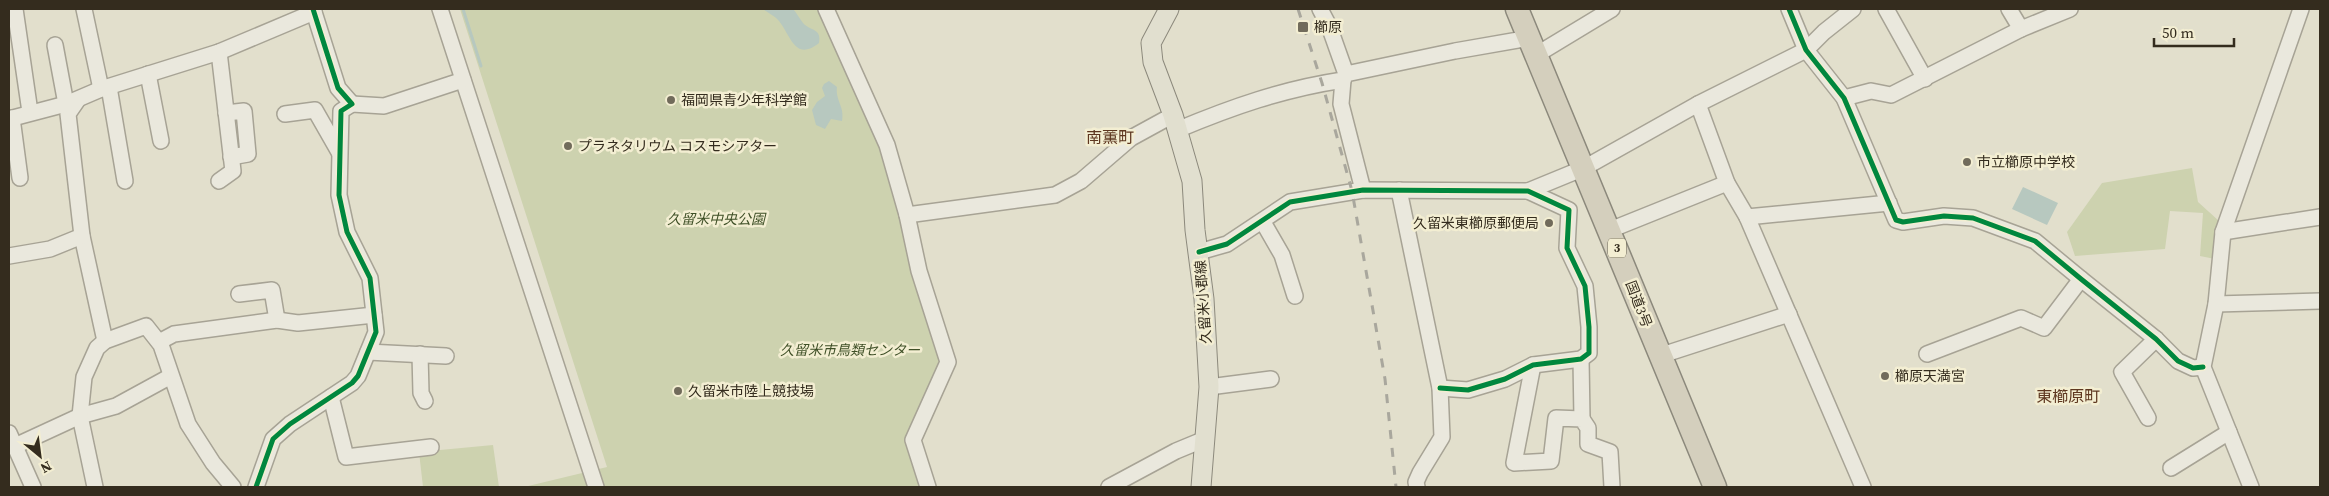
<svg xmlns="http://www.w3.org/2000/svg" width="2329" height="496" font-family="'Source Serif 4','Noto Sans JP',serif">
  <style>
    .green { fill: #cdd2af }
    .water { fill: #b7c8bf }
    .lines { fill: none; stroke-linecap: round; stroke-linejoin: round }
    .stream { stroke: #b7c8bf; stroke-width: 3 }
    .minor-casing { stroke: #a7a395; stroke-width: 18 }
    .major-casing { stroke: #8c897c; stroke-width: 21 }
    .highway-casing { stroke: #8c897c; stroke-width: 25 }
    .minor { stroke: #eae8dd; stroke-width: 15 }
    .major { stroke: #e1dfcf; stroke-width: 19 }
    .highway { stroke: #d4cfbd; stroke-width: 22 }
    .rail { stroke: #a9a79d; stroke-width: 3; stroke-dasharray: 9 9; stroke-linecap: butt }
    .cycleway-casing { stroke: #f3eed2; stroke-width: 8 }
    .cycleway { stroke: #00873e; stroke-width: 5 }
    .poi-dot { fill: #716b5b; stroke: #f3eed2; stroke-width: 2 }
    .labels { text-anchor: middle; stroke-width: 5; stroke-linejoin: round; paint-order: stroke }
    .shield { fill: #f3eed2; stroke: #6d6654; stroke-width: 1 }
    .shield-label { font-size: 12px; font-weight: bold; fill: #342c1e }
    .poi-label { font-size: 14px; fill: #342c1e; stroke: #f3eed2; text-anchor: start }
    .park-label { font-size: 14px; font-style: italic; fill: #3e4f26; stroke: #f3eed2 }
    .street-label { font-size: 14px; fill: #342c1e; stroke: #f3eed2 }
    .quarter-label { font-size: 16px; fill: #5e3720; stroke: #f3eed2 }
  </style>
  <rect width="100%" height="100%" fill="#e2dfcc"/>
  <g class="green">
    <polygon points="460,9 819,9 883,150 941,357 937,379 912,425 924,487 524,487 607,467"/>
    <polygon points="2192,168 2198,202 2219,221 2215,259 2200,256 2203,213 2170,211 2165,249 2075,256 2067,232 2102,183"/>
    <polygon points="493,445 499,487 423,487 419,452"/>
  </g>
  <g class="water">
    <path d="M763,9H793C797,13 799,18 803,23C810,31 822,28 819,43C795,62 791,36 779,21C775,16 768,13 763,9Z"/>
    <path d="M829,81L837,87C835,100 845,107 842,121L831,119L825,129L816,125L812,110L817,102L825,96L822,88L824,84Z"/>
    <polygon points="2023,187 2058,203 2047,225 2012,209"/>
  </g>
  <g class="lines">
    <polyline class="stream" points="463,9 481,66"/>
    <g class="minor-casing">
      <g id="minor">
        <polyline points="15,9 30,112"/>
        <polyline points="84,9 101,89"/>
        <polyline points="440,9 596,487"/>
        <polyline points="826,9 887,145 907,215 919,271 948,362 913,440 928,487"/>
        <polyline points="1320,9 1329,26 1346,74"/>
        <polyline points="1789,9 1806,50 1844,98 1896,220 1903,222 1944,216 1973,218 2035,241 2081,279 2156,339 2178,361 2193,368 2203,367"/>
        <polyline points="1886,9 1925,79"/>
        <polyline points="2009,9 2021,29"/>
        <polyline points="55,45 66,104"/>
        <polyline points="1536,55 1612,9"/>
        <polyline points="148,74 161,141"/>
        <polyline points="1343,80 1341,104 1363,190"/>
        <polyline points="109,87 125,181"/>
        <polyline points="1844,98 1871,91 1891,95 2021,29 2070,9"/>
        <polyline points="77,101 68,114 82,236 105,341"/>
        <polyline points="352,104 384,106 463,80"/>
        <polyline points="1698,104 1727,183 1747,217 1863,487"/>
        <polyline points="226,113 244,111 248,154 231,157"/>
        <polyline points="285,114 315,110 339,152"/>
        <polyline points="12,118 20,178"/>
        <polyline points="9,119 66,104 101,89 219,52 314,12"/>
        <path d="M1177,130C1232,107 1283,89 1343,80L1346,74L1455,51L1529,38"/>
        <polyline points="219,181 233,171 219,52"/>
        <polyline points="1399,190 1440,388 1442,437 1420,473 1416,482 1417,487"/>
        <polyline points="1528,191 1584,168 1698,104 1806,50 1824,32 1853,9"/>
        <polyline points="907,215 1055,195 1081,181 1131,138 1173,115"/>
        <polyline points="1747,217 1889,203"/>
        <polyline points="1263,222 1282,255 1295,296"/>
        <polyline points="1610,230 1727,183"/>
        <polyline points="2223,232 2320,217"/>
        <polyline points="1199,252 1227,244 1290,202 1363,190 1528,191 1569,210 1567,248 1585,286 1589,327 1589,353 1581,359 1533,365 1505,379 1468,390 1440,388"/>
        <polyline points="9,256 50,249 82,236"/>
        <polyline points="239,294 272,290 277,320"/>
        <polyline points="2216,304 2320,301"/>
        <polyline points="159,342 174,334 277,320 298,323 374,315"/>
        <polyline points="368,352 446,356"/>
        <polyline points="420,354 421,393 425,401"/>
        <polyline points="1927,354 2021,318 2044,328 2081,279"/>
        <polyline points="1659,356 1789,314"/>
        <polyline points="1581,359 1582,419"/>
        <polyline points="1533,365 1514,463 1551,461 1556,418 1582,419 1588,428 1588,444 1610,452 1612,487"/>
        <polyline points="1209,387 1271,379"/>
        <polyline points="331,397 346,457 431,447"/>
        <polyline points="2148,418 2122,372 2156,339"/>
        <polyline points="9,433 33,487"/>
        <polyline points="15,446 80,416 116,406 171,376"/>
        <polyline points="2171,468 2229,432"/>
        <polyline points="95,487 80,416 84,377 97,348 105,341 146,326 161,345 188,424 213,463 233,487"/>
        <polyline points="256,487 273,439 290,424 352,383 358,376 376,332 370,278 347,232 339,195 341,111 352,104 338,88 313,9"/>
        <polyline points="1109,487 1176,451 1205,439"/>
        <polyline points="2251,487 2203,367 2216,304 2223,232 2301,9"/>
      </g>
    </g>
    <g class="major-casing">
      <polyline id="major" points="1169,9 1151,43 1153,62 1173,115 1192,181 1195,230 1204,299 1209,387 1201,487"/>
    </g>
    <g class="highway-casing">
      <polyline id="highway" points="1517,9 1715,487"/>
    </g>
    <use href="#minor" class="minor"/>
    <use href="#major" class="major"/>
    <use href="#highway" class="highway"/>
    <polyline class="rail" points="1298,9 1322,83 1352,191 1385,379 1396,487"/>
    <g class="cycleway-casing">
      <g id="cycleway">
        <polyline points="1789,9 1806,50 1844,98 1896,220 1903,222 1944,216 1973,218 2035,241 2081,279 2156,339 2178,361 2193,368 2203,367"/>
        <polyline points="1199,252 1227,244 1290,202 1363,190 1528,191 1569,210 1567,248 1585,286 1589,327 1589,353 1581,359 1533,365 1505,379 1468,390 1440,388"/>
        <polyline points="256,487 273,439 290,424 352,383 358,376 376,332 370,278 347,232 339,195 341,111 352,104 338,88 313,9"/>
      </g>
    </g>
    <use href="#cycleway" class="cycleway"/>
  </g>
  <g class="poi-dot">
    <rect x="1297" y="21" width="12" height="12" rx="2.5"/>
    <circle cx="671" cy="100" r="5"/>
    <circle cx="568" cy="146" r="5"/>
    <circle cx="1967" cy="162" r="5"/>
    <circle cx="1549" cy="223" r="5"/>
    <circle cx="1885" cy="376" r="5"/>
    <circle cx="678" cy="391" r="5"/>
  </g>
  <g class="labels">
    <rect class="shield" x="1608" y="238.5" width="18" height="19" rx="4"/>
    <g class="shield-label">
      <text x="1617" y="252">3</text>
    </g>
    <g class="poi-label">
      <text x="1314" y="32">櫛原</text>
      <text x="681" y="105">福岡県青少年科学館</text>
      <text x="578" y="151">プラネタリウム コスモシアター</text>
      <text x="1977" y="167">市立櫛原中学校</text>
      <text x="1539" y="228" text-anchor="end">久留米東櫛原郵便局</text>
      <text x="1895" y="381">櫛原天満宮</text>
      <text x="688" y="396">久留米市陸上競技場</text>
    </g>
    <g class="park-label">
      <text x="716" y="224">久留米中央公園</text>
      <text x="850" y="355">久留米市鳥類センター</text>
    </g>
    <g class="street-label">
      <text transform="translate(1203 302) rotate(-94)" y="5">久留米小郡線</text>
      <text transform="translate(1639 304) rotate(69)" y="5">国道3号</text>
    </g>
    <g class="quarter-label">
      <text x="1110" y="143">南薫町</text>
      <text x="2068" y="402">東櫛原町</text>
    </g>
  </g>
  <rect width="2329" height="496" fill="none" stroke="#342c1e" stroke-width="20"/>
  <g transform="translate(40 456) rotate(151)" stroke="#f3eed2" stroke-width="4" paint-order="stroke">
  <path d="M0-4L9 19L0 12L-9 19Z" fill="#342c1e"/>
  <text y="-8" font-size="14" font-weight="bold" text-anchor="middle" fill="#342c1e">N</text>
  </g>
  <path d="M2154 38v8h80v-8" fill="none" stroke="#342c1e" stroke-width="2.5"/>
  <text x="2162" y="38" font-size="15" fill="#342c1e" stroke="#f3eed2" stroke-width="4" paint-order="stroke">50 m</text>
</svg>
